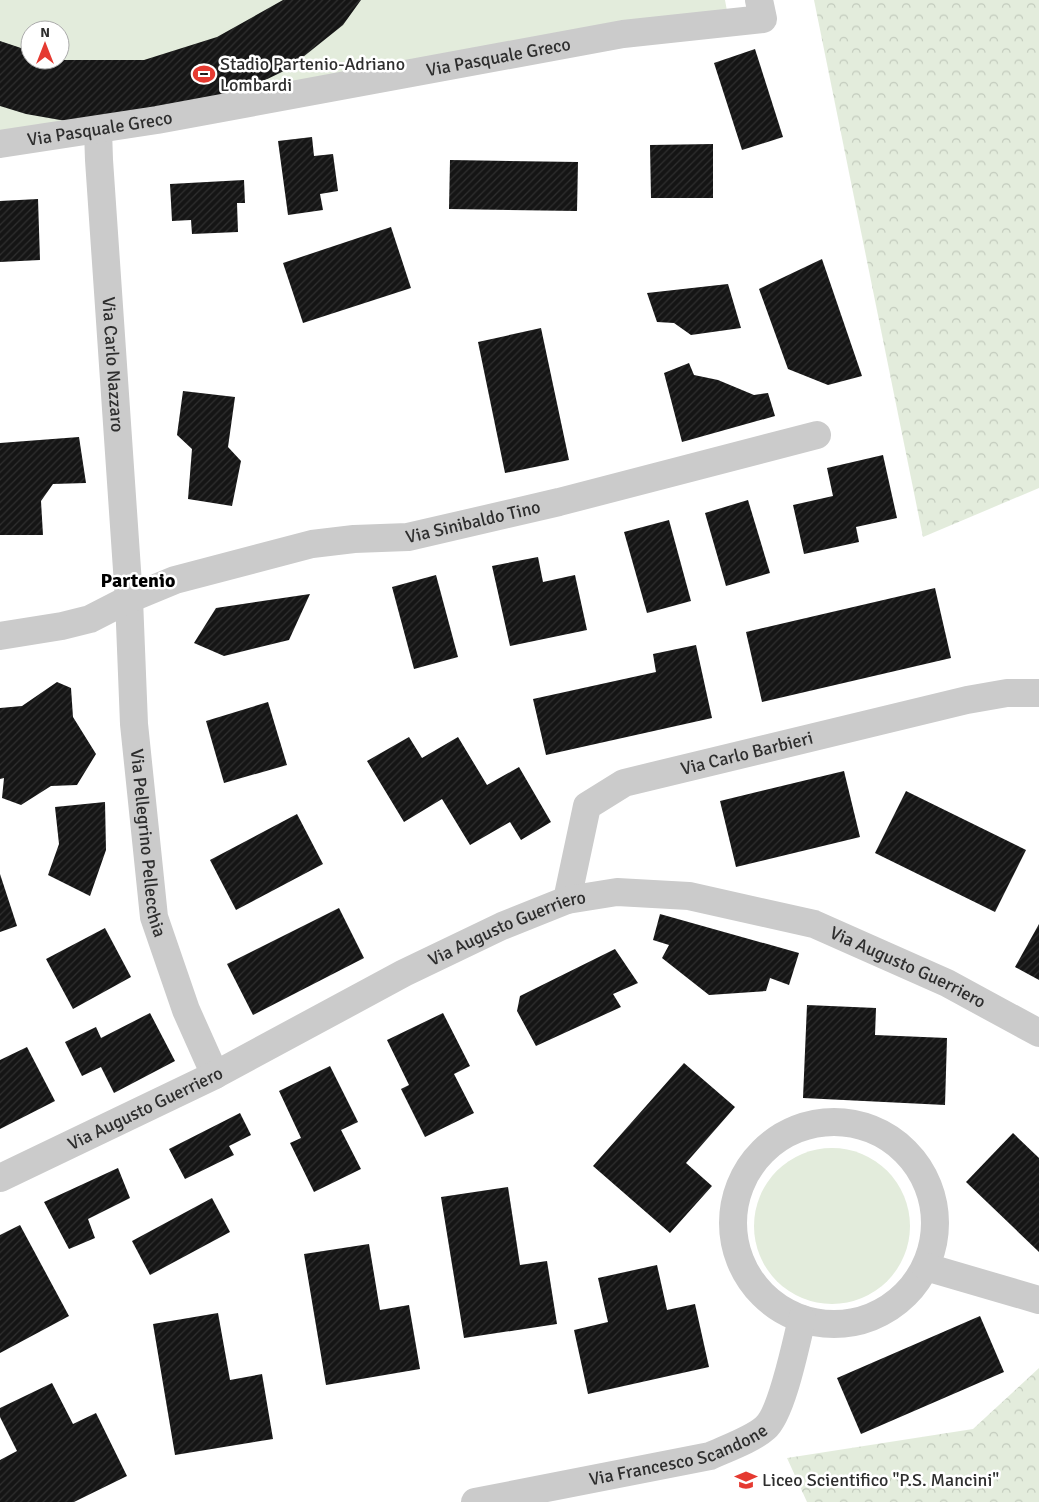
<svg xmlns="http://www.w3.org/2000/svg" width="1039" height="1502" font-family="Signika,sans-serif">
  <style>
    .forest { fill: url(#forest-crowns) }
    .park { fill: #e3ecdc; fill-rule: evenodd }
    .building { fill: url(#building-hatch) }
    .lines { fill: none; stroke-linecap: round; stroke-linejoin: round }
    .minor { stroke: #cbcbcb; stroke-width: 28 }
    .labels { text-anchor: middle; stroke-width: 5; stroke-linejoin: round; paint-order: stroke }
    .street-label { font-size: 18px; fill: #2e2e2e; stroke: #fff }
    .poi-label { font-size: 18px; fill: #2e2e2e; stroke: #fff; text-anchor: start }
    .quarter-label { font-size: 20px; font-weight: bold; fill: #000; stroke: #fff }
  </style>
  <defs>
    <pattern id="forest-crowns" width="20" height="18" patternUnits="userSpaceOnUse" patternTransform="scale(1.25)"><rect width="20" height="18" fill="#e3ecdc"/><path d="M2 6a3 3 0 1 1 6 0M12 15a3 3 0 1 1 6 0" fill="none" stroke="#c3cbbd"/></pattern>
    <pattern id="building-hatch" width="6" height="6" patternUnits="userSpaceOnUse" patternTransform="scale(1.25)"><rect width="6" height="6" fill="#151515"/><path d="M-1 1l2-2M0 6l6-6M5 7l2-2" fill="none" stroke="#2f2f2f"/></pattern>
  </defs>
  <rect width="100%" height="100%" fill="#fff"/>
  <g class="forest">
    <polygon points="814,0 1039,0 1039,488 923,537"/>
    <polygon points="1039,1368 1039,1502 807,1502 787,1458 973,1429"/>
  </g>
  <g class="park">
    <path d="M0,0H725L727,11L0,144ZM30,30H60V60H30Z"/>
    <circle cx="832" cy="1226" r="78"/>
  </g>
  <g class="building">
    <polygon points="283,0 361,0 343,25 288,69 228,98 83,124 26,114 0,106 0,41 30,51 30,60 144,60 217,37"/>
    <polygon points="755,49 783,137 742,150 714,63"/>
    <polygon points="312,137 314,156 333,154 338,191 320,194 323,210 288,215 278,141"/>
    <polygon points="713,144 713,198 651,198 650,145"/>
    <polygon points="450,160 578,162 577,211 449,209"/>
    <polygon points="244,180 245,203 237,203 238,232 192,234 191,220 172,221 170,184"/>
    <polygon points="38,199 40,260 0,262 0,201"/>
    <polygon points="391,227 411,288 303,323 283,263"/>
    <polygon points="822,259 862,376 828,385 788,369 759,289"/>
    <polygon points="728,284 741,328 691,335 674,323 657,322 647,293"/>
    <polygon points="541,328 569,460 505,473 478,342"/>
    <polygon points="689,363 694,375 718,380 754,395 768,393 775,416 682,442 664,373"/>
    <polygon points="183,391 235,397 228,447 241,461 232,506 188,499 192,449 177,435"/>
    <polygon points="79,437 86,483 53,484 41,501 43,535 0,535 0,443"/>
    <polygon points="883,455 897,518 856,527 859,542 804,554 793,505 833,496 827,468"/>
    <polygon points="748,500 770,573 726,586 705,513"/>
    <polygon points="669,520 691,601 647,613 624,532"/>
    <polygon points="538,557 543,582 575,575 587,630 510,646 492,566"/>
    <polygon points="436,575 458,657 414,669 392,587"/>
    <polygon points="935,588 951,658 762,702 746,632"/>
    <polygon points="310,594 289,640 224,656 194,643 216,608"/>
    <polygon points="696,645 712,718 546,755 533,699 656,672 653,654"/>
    <polygon points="57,682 71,688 73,717 96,754 77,785 51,786 21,805 2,798 4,778 0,779 0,708 22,706"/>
    <polygon points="268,702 287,765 224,783 206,721"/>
    <polygon points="409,737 422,758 458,737 487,785 519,767 551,822 521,840 510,822 470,845 442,799 404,822 367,761"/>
    <polygon points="844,771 860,837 736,867 720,801"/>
    <polygon points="906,791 1026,850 995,912 875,853"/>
    <polygon points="105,802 106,850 90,896 48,875 59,844 55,807"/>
    <polygon points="297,814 323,864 236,910 210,860"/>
    <polygon points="0,874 17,926 0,932"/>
    <polygon points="339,908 364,958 253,1015 227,964"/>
    <polygon points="660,914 799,953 789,985 770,978 766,991 709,995 662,958 669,945 653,940"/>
    <polygon points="1039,924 1039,980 1015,967"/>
    <polygon points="105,928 131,977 73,1009 46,959"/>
    <polygon points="615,949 638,983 613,994 621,1007 536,1046 517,1011 520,996"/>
    <polygon points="807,1005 876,1008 875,1035 947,1038 945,1105 803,1098"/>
    <polygon points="150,1013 175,1061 114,1093 101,1067 82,1076 65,1042 96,1027 101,1038"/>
    <polygon points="443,1013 470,1066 454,1074 474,1113 425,1137 401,1089 409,1085 387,1040"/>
    <polygon points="27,1047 55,1101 0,1129 0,1060"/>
    <polygon points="684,1063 735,1107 686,1163 712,1186 670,1233 593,1166"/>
    <polygon points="330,1066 358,1122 341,1130 361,1169 314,1192 290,1143 301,1138 279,1091"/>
    <polygon points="240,1113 251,1135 229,1146 234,1155 185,1179 169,1149"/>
    <polygon points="1013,1133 1039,1158 1039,1252 966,1182"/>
    <polygon points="118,1168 130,1198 88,1219 95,1238 69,1249 44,1202"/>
    <polygon points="508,1187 520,1265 547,1261 557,1324 464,1338 441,1197"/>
    <polygon points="212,1198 230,1232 150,1275 132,1241"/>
    <polygon points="20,1225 69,1316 0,1353 0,1235"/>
    <polygon points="369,1244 380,1310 409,1305 420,1369 326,1385 304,1254"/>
    <polygon points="657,1265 667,1310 695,1304 709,1367 588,1394 574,1330 608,1322 598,1278"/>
    <polygon points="218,1313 230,1380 262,1374 273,1439 175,1455 153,1324"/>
    <polygon points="980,1316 1004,1372 861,1434 837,1378"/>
    <polygon points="52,1383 73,1424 96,1413 127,1476 74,1502 0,1502 0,1460 17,1451 0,1417 0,1408"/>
  </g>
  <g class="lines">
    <g class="minor">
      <path id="s1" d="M98,130L99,160L129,599L134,724L154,917L186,1010L215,1075"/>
      <path id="s2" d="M0,144L157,120L623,34L763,19L759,0"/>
      <path id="s3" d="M0,636L62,626L90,619L129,599L175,580L312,544L354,539L408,537L559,502L817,435"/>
      <path id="s4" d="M567,900L587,806L624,783L967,700L1007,693H1039"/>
      <circle cx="834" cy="1223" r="101"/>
      <path id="s5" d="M0,1178L215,1075L404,973L502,926L567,900L617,892L689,896L814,924L947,983L1039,1033"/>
      <polyline points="926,1267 1039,1300"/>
      <path id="s6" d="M475,1502L710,1456C725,1449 753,1439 765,1428C782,1414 796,1343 802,1319"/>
    </g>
  </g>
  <defs>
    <g id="stadium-bare" transform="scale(1.725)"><path d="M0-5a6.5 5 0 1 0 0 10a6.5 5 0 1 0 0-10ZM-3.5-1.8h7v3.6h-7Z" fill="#e53a31" stroke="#fff" stroke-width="2.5" paint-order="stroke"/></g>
    <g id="school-bare" transform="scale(1.725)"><path d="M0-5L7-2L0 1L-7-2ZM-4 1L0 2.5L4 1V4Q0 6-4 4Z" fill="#e53a31" stroke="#fff" stroke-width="2.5" paint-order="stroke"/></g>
  </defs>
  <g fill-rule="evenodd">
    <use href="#stadium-bare" x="204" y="74"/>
    <use href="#school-bare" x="746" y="1480"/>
  </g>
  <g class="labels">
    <g class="street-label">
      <text dy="6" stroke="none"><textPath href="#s2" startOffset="506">Via Pasquale Greco</textPath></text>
      <text dy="6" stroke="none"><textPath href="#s2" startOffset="101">Via Pasquale Greco</textPath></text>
      <text dy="6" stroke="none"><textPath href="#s1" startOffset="235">Via Carlo Nazzaro</textPath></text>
      <text dy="6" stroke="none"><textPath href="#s3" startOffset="490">Via Sinibaldo Tino</textPath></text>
      <text dy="6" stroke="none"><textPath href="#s4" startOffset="266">Via Carlo Barbieri</textPath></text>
      <text dy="6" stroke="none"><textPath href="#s1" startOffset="715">Via Pellegrino Pellecchia</textPath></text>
      <text dy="6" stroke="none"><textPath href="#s5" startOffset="566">Via Augusto Guerriero</textPath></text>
      <text dy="6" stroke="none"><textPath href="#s5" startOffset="986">Via Augusto Guerriero</textPath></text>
      <text dy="6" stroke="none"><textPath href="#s5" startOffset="161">Via Augusto Guerriero</textPath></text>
      <text dy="6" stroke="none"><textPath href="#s6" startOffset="209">Via Francesco Scandone</textPath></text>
    </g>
    <g class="poi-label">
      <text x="220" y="70">Stadio Partenio-Adriano<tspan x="220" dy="21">Lombardi</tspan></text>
      <text x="762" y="1486">Liceo Scientifico "P.S. Mancini"</text>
    </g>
    <g class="quarter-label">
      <text x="138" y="587">Partenio</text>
    </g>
  </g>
  <g transform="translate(45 45)"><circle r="24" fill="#ffffff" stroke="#ababab"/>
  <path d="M0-4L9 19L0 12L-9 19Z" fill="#e53a31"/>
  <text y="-8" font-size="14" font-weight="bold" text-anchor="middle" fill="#2e2e2e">N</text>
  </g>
</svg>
